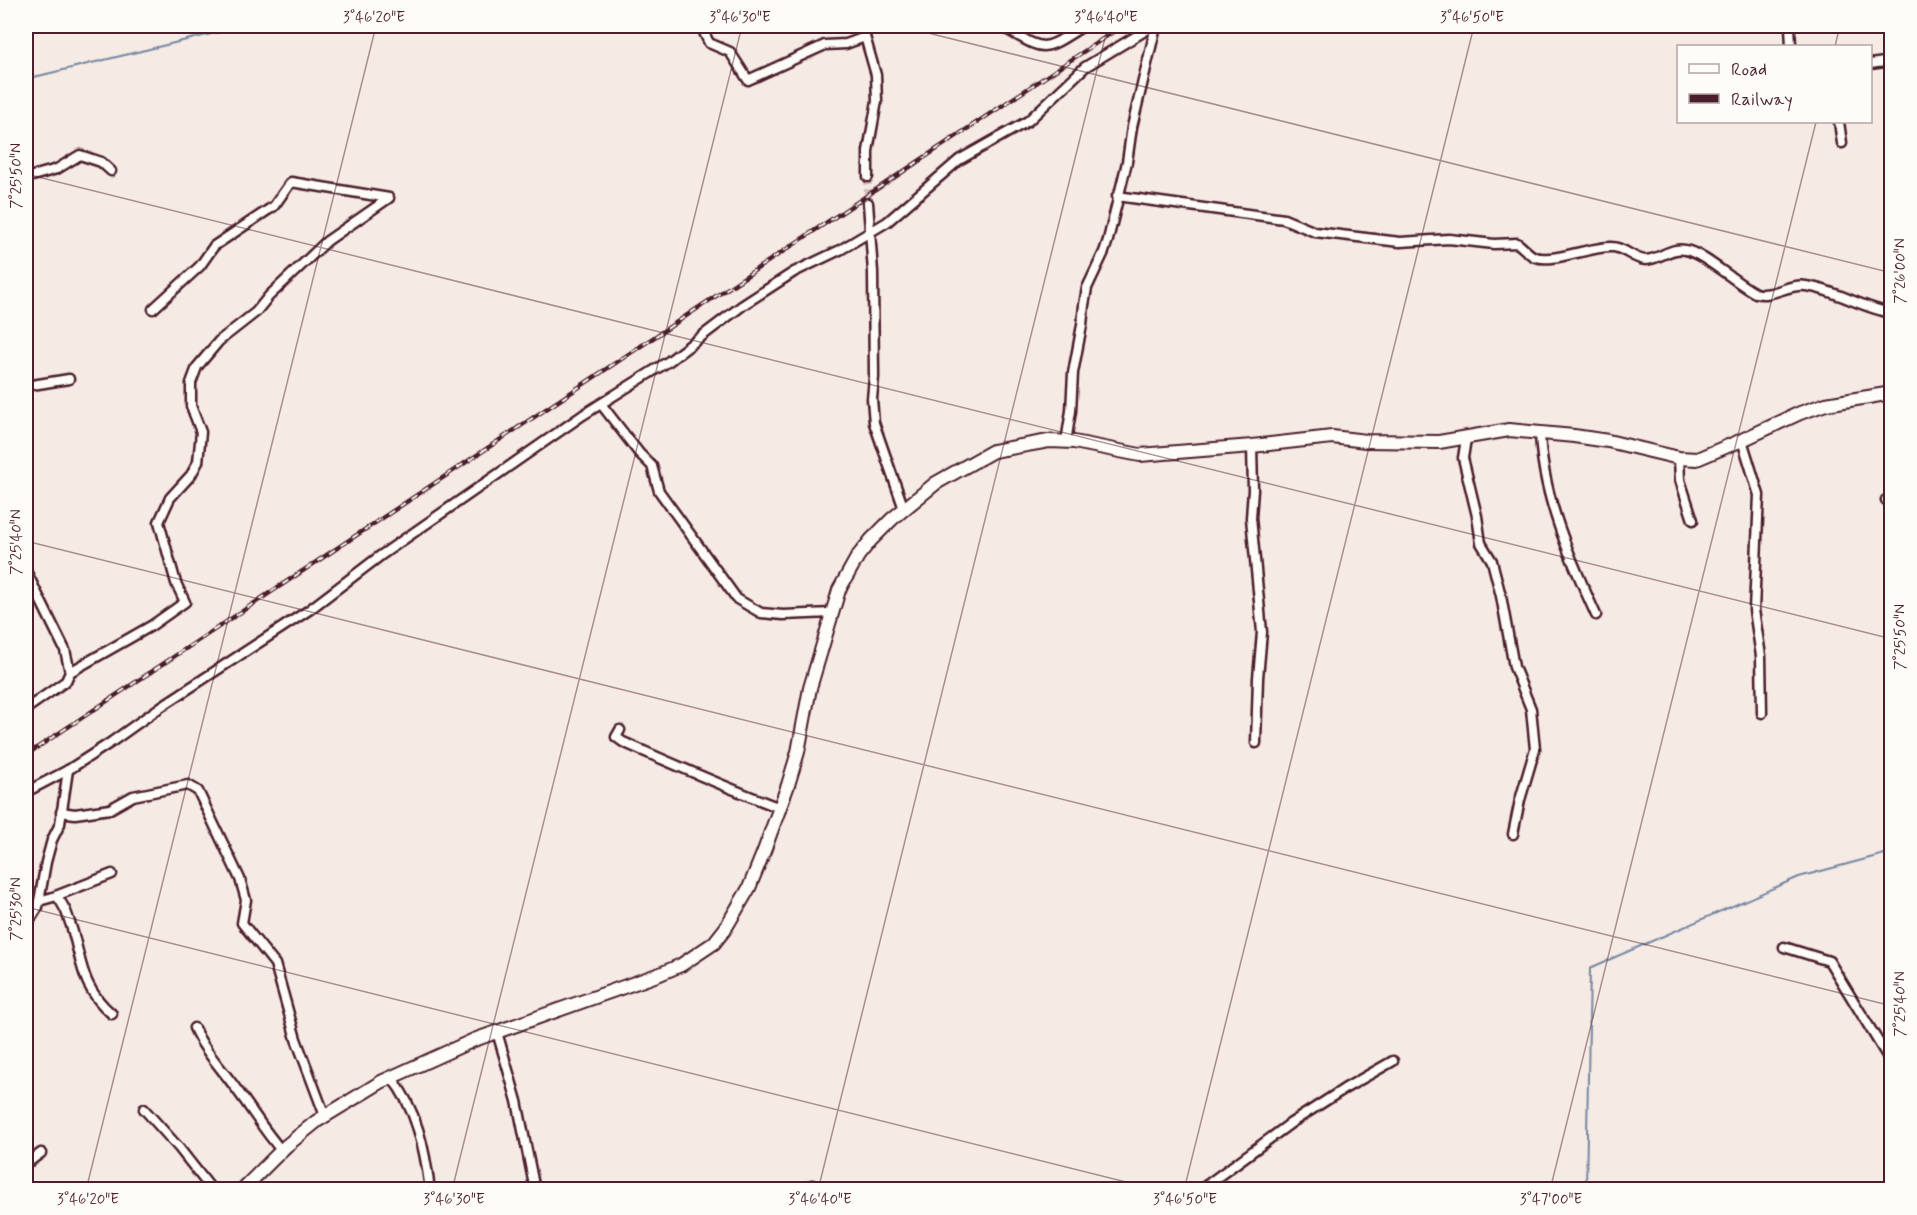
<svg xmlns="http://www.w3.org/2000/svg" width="1917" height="1215" font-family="Mynerve,sans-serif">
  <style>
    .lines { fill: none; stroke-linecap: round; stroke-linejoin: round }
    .stream { stroke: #7487a2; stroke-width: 2 }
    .street-tunnel { stroke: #d4c1bf; stroke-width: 8; stroke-dasharray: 8 4; stroke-linecap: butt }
    .street-casing { stroke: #4a1f2b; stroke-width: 13 }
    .secondary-casing { stroke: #4a1f2b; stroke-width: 16 }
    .street { stroke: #fdfcf7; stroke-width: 8 }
    .secondary { stroke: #fdfcf7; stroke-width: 12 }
    .rail-casing { stroke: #4a1f2b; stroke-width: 4.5 }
    .rail { stroke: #fdfcf7; stroke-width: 2; stroke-dasharray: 7; stroke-linecap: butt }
    .ticks { fill: none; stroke: #4a1f2b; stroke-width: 1.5; stroke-opacity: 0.45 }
    .neatline { fill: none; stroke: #4a1f2b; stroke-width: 2 }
    .ticks-label { font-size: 15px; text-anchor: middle; fill: #4a1f2b }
  </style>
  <rect width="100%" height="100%" fill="#f6eae4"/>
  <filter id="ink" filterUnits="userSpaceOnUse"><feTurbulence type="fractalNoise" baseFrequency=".0167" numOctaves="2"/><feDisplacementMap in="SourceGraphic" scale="12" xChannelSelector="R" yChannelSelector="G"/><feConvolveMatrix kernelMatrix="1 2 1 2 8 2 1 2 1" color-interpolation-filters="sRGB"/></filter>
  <g filter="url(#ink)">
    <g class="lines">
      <g class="stream">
        <polyline points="26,79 244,26"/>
        <polyline points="1586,1190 1590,968 1799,877 1892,852"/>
      </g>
      <polyline class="street-tunnel" points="868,177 868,203"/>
      <g class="street-casing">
        <g id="street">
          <polyline points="701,26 709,43 730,52 748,80 825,45 846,44 865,37"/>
          <polyline points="862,26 876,75 877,101 868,151 868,177"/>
          <path d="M1001,26C1046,51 1039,54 1083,26"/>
          <polyline points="1790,26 1791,46"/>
          <polyline points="1870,64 1892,61"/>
          <polyline points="1839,122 1842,143"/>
          <polyline points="26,180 29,177 57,169 80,155 101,162 111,171"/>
          <path d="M1117,196L1284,219L1315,232L1400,242L1449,239L1494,244L1517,243C1523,247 1528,254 1535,257C1555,263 1591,246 1612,247C1624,247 1634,260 1646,260C1660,259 1671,247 1685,250C1702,252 1737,284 1755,293C1773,298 1788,283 1806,286C1836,290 1862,308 1892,313"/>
          <polyline points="868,203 873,272 874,377 872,399 874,423 904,509"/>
          <polyline points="26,386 69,379"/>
          <polyline points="601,404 639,453 652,466 659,491 737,599 761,613 783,615 832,613"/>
          <path d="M1540,432C1542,496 1570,558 1596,615"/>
          <polyline points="1466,439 1463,458 1477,516 1481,543 1492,561 1501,596 1514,667 1531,709 1535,749 1520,800 1513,834"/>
          <polyline points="1742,440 1759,495 1754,610 1761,656 1762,713"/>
          <polyline points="1066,442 1071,411 1073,373 1082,325 1084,305 1087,288 1104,252 1108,240 1127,162 1132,127 1156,26"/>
          <polyline points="1252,446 1253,490 1251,518 1262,632 1258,678 1256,743"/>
          <polyline points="1679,458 1680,480 1693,520"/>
          <polyline points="1886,500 1892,499"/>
          <polyline points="26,571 65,650 70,672 66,681 26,709"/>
          <polyline points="70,672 151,626 185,602 176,583 159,522 170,498 191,475 198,462 201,432 191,406 191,383 197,367 219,341 256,312 269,296 327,241 389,198 291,182 274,206 214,246 200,266 153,309"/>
          <path d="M620,730L616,737L623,742C675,765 727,788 780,808"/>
          <polyline points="26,792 68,770 110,743 162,706 309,610 380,556 583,415 669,361 743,305 794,272 840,250 887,222 959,160 1028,121 1085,67 1153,26"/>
          <polyline points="61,812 75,814 110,809 133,796 188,785 198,791 240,879 246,900 242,923 275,964 296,1039 325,1116"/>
          <path d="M57,896C61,902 66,909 68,917C83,956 77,984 112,1014"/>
          <polyline points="39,901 53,897 112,874"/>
          <polyline points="26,926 38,907 46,862 52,840 60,824 68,770"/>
          <polyline points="1784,947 1829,961 1892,1064"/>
          <path d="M194,1028C204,1051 222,1069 237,1090C253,1111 264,1131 282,1151"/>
          <polyline points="497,1032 517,1101 535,1190"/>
          <path d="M391,1077C417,1109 425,1150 430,1190"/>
          <polyline points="144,1109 179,1148 212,1190"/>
          <polyline points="26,1164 41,1153"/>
          <polyline points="802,1190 812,1185"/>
          <polyline points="1200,1190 1291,1123 1344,1089 1393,1061"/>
        </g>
      </g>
      <g class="secondary-casing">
        <polyline id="secondary" points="242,1190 286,1146 317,1121 381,1082 474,1040 660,974 681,965 714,943 725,929 749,888 764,851 788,785 798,752 810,688 839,590 858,556 871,540 892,519 936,483 993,451 1049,441 1074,442 1140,455 1252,446 1332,437 1366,441 1439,442 1509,430 1574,436 1608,441 1679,458 1697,459 1742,440 1800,413 1826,404 1892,393"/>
      </g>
      <use href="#street" class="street"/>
      <use href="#secondary" class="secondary"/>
      <g class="rail-casing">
        <polyline id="rail" points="26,755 1122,26"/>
      </g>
      <use href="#rail" class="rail"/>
    </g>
  </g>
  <path class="ticks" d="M900,26L1892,273M1835,46L1840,26M26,174L1892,639M26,541L1892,1006M26,907L1158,1190M86,1190L376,26M452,1190L742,26M818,1190L1108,26M1184,1190L1474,26M1550,1190L1816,122"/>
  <rect width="1917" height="1215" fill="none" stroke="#fdfcf7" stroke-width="66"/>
  <rect x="1677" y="45" width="195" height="78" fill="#fdfcf7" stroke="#b5a4a5" stroke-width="1.5"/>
  <rect x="1689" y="64" width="30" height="9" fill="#fdfcf7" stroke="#b5a4a5" stroke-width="1.5"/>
  <text x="1731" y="75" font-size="18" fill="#4a1f2b">Road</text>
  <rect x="1689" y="94" width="30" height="9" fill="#4a1f2b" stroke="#b5a4a5" stroke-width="1.5"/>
  <text x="1731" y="105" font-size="18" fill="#4a1f2b">Railway</text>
  <rect x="33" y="33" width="1851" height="1149" class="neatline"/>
  <g class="ticks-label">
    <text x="374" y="22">3°46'20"E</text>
    <text x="740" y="22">3°46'30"E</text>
    <text x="1106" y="22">3°46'40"E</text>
    <text x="1472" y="22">3°46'50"E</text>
    <text transform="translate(16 176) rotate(-90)" y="5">7°25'50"N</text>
    <text transform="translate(1900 271) rotate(-90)" y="5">7°26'00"N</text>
    <text transform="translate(16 542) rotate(-90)" y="5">7°25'40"N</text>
    <text transform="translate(1900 637) rotate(-90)" y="5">7°25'50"N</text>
    <text transform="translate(16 909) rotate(-90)" y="5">7°25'30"N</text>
    <text transform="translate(1900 1004) rotate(-90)" y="5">7°25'40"N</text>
    <text x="88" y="1204">3°46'20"E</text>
    <text x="454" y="1204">3°46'30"E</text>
    <text x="820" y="1204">3°46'40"E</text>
    <text x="1185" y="1204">3°46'50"E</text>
    <text x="1551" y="1204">3°47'00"E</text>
  </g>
</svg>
